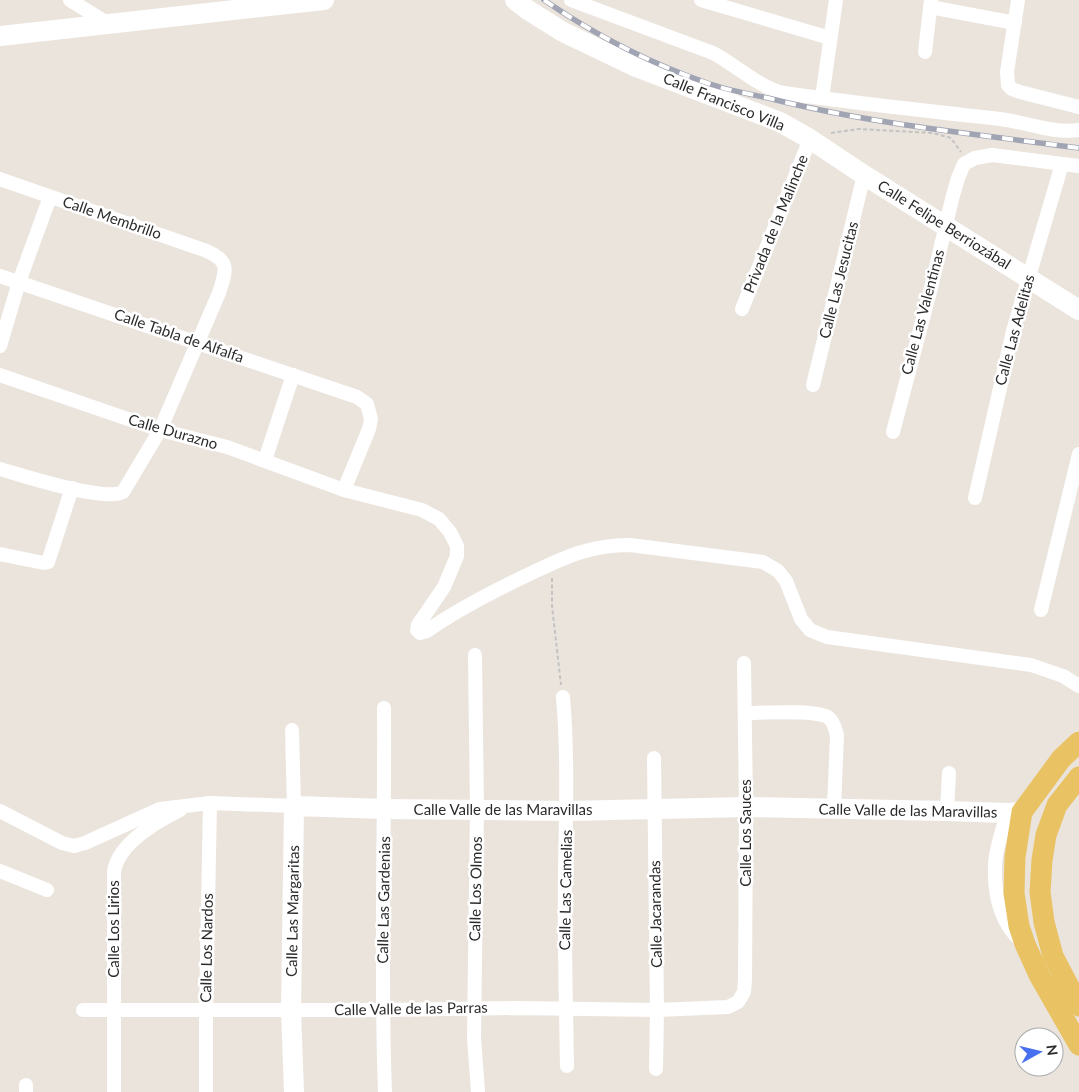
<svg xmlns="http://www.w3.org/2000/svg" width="1079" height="1092" font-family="Lato,sans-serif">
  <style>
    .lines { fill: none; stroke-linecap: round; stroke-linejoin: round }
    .path { stroke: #c3c3c3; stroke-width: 2; stroke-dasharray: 4 2.5; stroke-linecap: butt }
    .street { stroke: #fff; stroke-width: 14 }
    .secondary { stroke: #fff; stroke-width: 20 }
    .primary { stroke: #e9c264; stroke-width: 21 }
    .rail-casing { stroke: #a0a4b3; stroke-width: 5.5 }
    .rail { stroke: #fff; stroke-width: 4; stroke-dasharray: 11; stroke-linecap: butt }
    .labels { text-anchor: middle; stroke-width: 5; stroke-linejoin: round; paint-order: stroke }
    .street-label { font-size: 15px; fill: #2a2a2a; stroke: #fff }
  </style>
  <rect width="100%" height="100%" fill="#ebe4dd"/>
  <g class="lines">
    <g class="path">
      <polyline points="831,133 859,129 933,133 951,138 961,152"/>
      <polyline points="552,578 552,606 561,685"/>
    </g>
    <g class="street">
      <polyline points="70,0 107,23"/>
      <path d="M571,0L713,53C736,65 757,86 783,93C855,103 927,111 1000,119C1026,122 1053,134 1079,130"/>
      <polyline points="701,0 830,38"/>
      <polyline points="1018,0 1007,72 1008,85 1012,89 1020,92 1079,107"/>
      <polyline points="930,7 1015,23"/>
      <polyline points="925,52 931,0"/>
      <polyline points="822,98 836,0"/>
      <path d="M0,179L204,250C230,260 227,269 219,293L160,430L123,492C103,502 24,476 0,469"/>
      <polyline points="0,276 357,397 367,404 371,419 369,429 344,490"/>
      <polyline points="742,309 810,139"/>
      <polyline points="0,346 19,282 50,197"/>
      <path d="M0,375L160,430L227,447L344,490L422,510L439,519L450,532L457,546V556L444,587L418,625L417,630L420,633L427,631C457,610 488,594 521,578C560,560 585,545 630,545L763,562L778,571L786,581L801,619L810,630L827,637L1031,665L1063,676L1079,686"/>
      <polyline points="813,385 864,175"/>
      <polyline points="893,432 931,288 952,199 958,178 964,164 975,158 992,155 1079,166"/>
      <polyline points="265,460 293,375"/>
      <polyline points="975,498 1013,331 1062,164"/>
      <polyline points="0,554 44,563 48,562 72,488"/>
      <polyline points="1041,610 1079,454"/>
      <polyline points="475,655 477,810 474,1037 478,1092"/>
      <path d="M563,697C568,755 566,814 565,872C564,937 566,1001 567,1066"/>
      <path d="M384,708C385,836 380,964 385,1092"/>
      <path d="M745,713C762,713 817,709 829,718C834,722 835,729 837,735L834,809"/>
      <polyline points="654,758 657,1010 656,1069"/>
      <polyline points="0,811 62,843 74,846 85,843 160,809 210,803 294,806 292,730"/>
      <polyline points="947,811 949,773"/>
      <path d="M1007,813C1003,830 995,849 995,866C994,894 1000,922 1021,941"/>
      <polyline points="0,871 47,890"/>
      <polyline points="83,1010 382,1010 517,1008 657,1010 728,1007 738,1002 744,992 745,980 746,807 744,663"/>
      <polyline points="26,1085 26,1092"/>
      <path d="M114,1092V871C119,843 156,822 180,810"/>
      <polyline points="206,1092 206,1011 210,803"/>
    </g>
    <g class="secondary">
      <polyline points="515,0 528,10 563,32 636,67 780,122 810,139 864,175 1079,310"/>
      <polyline points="0,36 324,0"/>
      <polyline points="294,1092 291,1010 294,806 385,809 567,811 746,807 947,811 1007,813 1022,812"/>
    </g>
    <g class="primary">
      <polyline points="1079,742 1061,759 1022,812 1015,857 1014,893 1019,926 1025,944 1039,975 1079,1045"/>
      <polyline points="1079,777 1057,805 1046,835 1042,860 1040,892 1044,922 1053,956 1079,1006"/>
    </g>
    <g class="rail-casing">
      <path id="rail" d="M544,0C595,35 651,64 710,84C728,90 749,94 768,98C870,124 975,134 1079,148"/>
    </g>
    <use href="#rail" class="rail"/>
  </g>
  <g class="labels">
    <g class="street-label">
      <text transform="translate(724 102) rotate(22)" y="5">Calle Francisco Villa</text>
      <text transform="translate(112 218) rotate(19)" y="5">Calle Membrillo</text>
      <text transform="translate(776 224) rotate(-68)" y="5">Privada de la Malinche</text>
      <text transform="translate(944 225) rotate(32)" y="5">Calle Felipe Berriozábal</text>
      <text transform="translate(839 280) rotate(-76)" y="5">Calle Las Jesucitas</text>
      <text transform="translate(923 312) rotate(-75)" y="5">Calle Las Valentinas</text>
      <text transform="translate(1015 330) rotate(-75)" y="5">Calle Las Adelitas</text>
      <text transform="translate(179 336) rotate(19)" y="5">Calle Tabla de Alfalfa</text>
      <text transform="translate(173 432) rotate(16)" y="5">Calle Durazno</text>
      <text x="503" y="815">Calle Valle de las Maravillas</text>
      <text transform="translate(908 811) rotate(1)" y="5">Calle Valle de las Maravillas</text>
      <text transform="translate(746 833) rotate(-90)" y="5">Calle Los Sauces</text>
      <text transform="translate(476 889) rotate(-89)" y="5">Calle Los Olmos</text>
      <text transform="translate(566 890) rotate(-89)" y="5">Calle Las Camelias</text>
      <text transform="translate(384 900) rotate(-89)" y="5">Calle Las Gardenias</text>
      <text transform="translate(293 911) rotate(-89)" y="5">Calle Las Margaritas</text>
      <text transform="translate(656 914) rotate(-91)" y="5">Calle Jacarandas</text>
      <text transform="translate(114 929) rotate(-90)" y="5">Calle Los Lirios</text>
      <text transform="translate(207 948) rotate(-89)" y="5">Calle Los Nardos</text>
      <text transform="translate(411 1009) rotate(-1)" y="5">Calle Valle de las Parras</text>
    </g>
  </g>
  <g transform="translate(1039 1052) rotate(82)"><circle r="24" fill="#ffffff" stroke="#aaaaaa"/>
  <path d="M0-4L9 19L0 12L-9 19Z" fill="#4670f0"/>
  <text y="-8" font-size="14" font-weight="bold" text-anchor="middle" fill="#2a2a2a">N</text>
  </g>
</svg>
